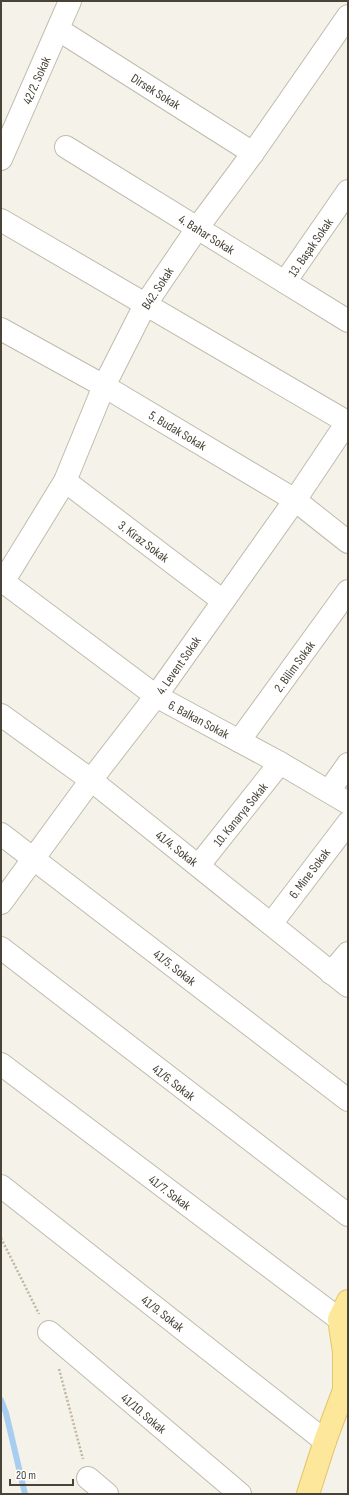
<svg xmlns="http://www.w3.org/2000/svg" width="349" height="1495" font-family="'Sofia Sans Condensed',sans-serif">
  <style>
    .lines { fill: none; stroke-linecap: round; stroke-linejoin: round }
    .stream { stroke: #a7cef0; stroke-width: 6 }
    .minor-casing { stroke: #c0bbac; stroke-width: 24 }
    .major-casing { stroke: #e3c669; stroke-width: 24 }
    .path { stroke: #c2b79e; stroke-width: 2.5; stroke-dasharray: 2 2; stroke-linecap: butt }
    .minor { stroke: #fff; stroke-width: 22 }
    .major { stroke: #fde79b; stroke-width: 22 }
    .labels { text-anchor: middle; stroke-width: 4; stroke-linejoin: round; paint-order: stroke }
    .street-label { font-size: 13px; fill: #494338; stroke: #fff }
  </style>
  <rect width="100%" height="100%" fill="#f5f2ea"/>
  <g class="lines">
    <polyline class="stream" points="1,1400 6,1413 25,1494"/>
    <g class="minor-casing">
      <g id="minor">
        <polyline points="59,30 253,153"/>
        <polyline points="66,147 348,321"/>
        <polyline points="1,159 70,1"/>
        <polyline points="1,220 347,422"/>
        <polyline points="285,282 348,191"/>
        <polyline points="1,329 104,386 295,500 348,542"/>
        <polyline points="65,481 223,601"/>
        <polyline points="1,580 156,696 280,763 348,803"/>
        <polyline points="3,582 65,481 104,386 145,305 198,227 253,153 348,16"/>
        <polyline points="1,715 91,780 348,986"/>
        <polyline points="239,741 348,591"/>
        <polyline points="329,791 348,764"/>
        <polyline points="1,834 348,1100"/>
        <polyline points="199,865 280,763"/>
        <polyline points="1,903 91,780 156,696 295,500 348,421"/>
        <polyline points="271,924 348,823"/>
        <polyline points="1,948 348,1215"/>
        <polyline points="331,973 348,953"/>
        <polyline points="1,1064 339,1319"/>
        <polyline points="1,1186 325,1441"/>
        <polyline points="49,1332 240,1494"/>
        <polyline points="88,1478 107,1494"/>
      </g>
    </g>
    <g class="major-casing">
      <polyline id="major" points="308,1494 325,1441 344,1390 344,1352 339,1319 348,1301"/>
    </g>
    <g class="path">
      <polyline points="1,1238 39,1314"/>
      <polyline points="59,1369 83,1459"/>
    </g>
    <use href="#minor" class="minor"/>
    <use href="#major" class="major"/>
  </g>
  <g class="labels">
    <g class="street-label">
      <text transform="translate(36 80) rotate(-66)" y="5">42/2. Sokak</text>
      <text transform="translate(156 91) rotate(32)" y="5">Dirsek Sokak</text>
      <text transform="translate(207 234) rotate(32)" y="5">4. Bahar Sokak</text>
      <text transform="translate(310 247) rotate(-55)" y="5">13. Başak Sokak</text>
      <text transform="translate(157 288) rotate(-57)" y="5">B42. Sokak</text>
      <text transform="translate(178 430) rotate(31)" y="5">5. Budak Sokak</text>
      <text transform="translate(144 541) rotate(37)" y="5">3. Kiraz Sokak</text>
      <text transform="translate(178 665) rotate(-55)" y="5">4. Levent Sokak</text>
      <text transform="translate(294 666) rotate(-54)" y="5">2. Bilim Sokak</text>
      <text transform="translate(199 719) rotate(28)" y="5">6. Balkan Sokak</text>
      <text transform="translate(240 814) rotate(-51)" y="5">10. Kanarya Sokak</text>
      <text transform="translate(177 848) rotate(38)" y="5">41/4. Sokak</text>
      <text transform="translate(309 873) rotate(-53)" y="5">6. Mine Sokak</text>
      <text transform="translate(175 967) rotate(38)" y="5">41/5. Sokak</text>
      <text transform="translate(174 1082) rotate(38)" y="5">41/6. Sokak</text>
      <text transform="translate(170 1192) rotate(37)" y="5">41/7. Sokak</text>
      <text transform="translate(163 1313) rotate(38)" y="5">41/9. Sokak</text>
      <text transform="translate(144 1413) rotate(40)" y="5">41/10. Sokak</text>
    </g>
  </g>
  <rect width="349" height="1495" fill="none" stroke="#494338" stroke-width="4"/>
  <path d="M10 1479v6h63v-6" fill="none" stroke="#494338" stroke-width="2"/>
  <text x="16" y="1479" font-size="12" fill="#494338" stroke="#ffffff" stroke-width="3" paint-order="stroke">20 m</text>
</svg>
